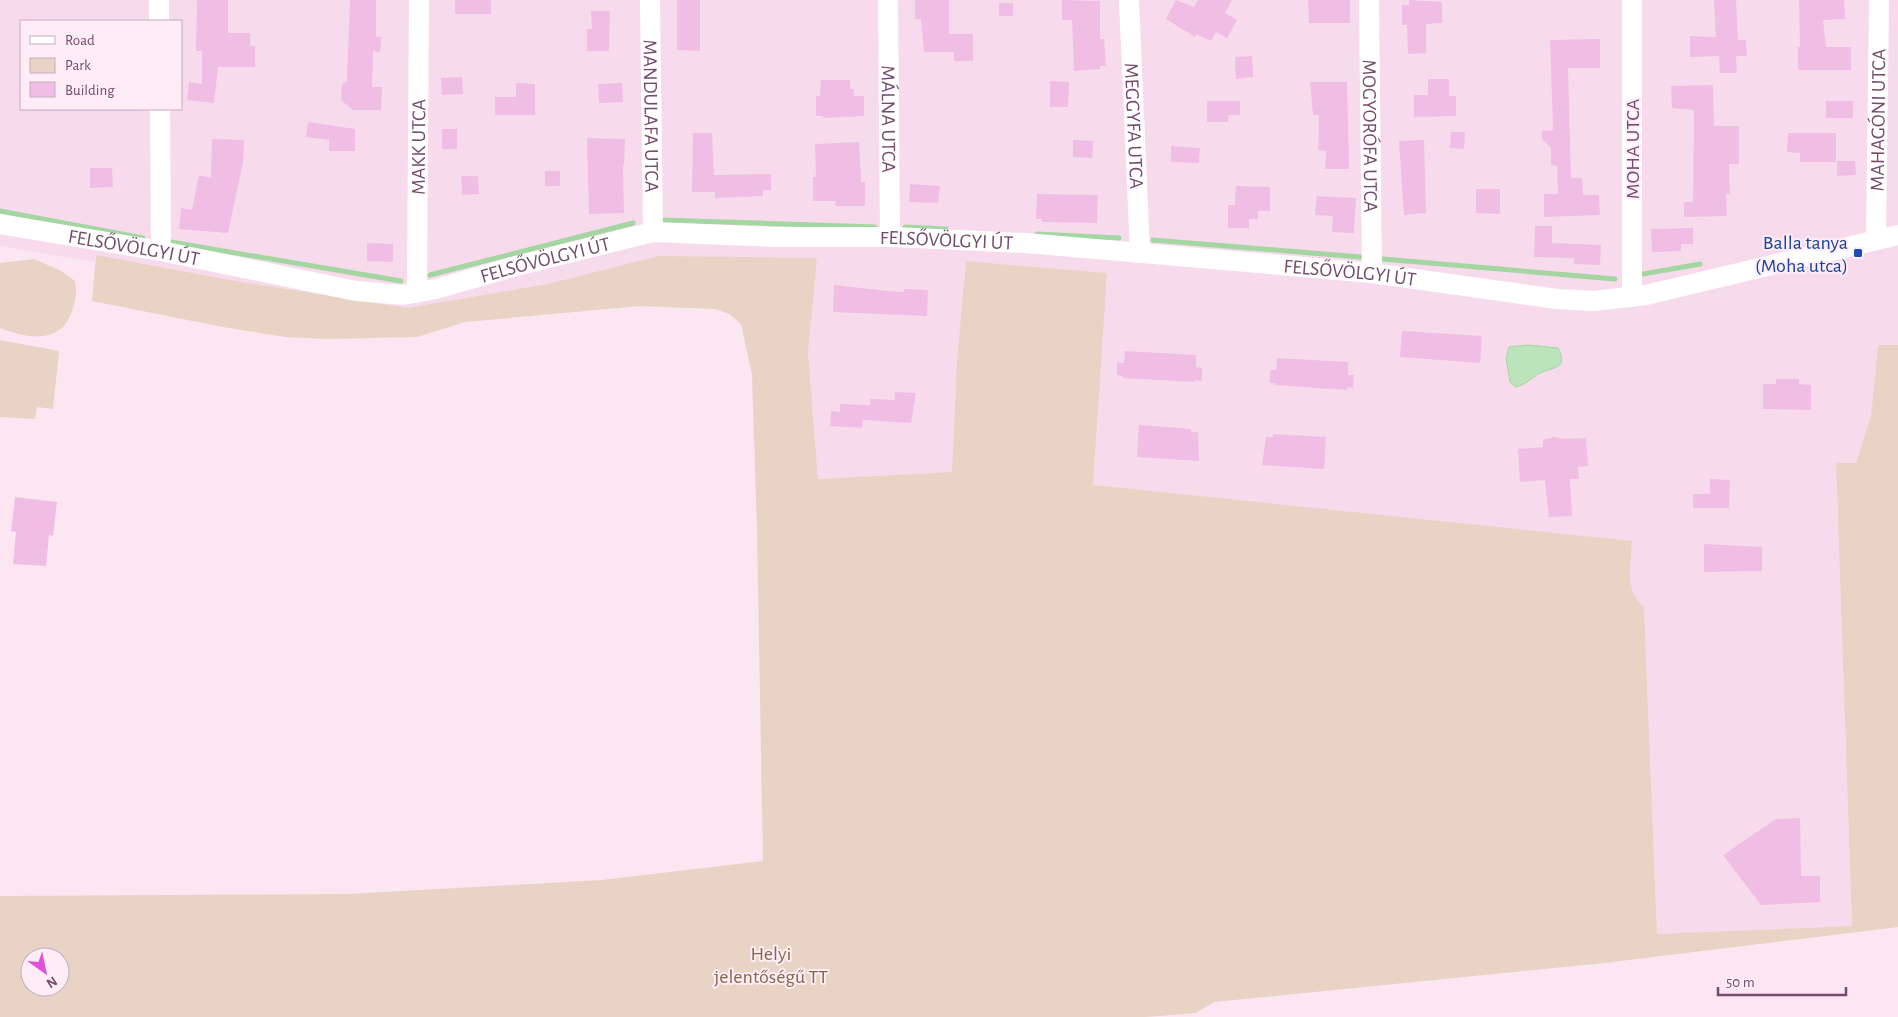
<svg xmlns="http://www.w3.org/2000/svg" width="1898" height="1017" font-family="'Alegreya Sans',sans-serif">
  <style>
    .residential { fill: #f8daed; fill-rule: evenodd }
    .green { fill: #e9d3c4; fill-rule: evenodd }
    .water { fill: #bce4bb; stroke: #a3d6a1 }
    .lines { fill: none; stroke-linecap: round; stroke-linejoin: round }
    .stream { stroke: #a3d6a1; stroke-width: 5 }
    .building { fill: #f0bee5 }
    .minor { stroke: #fff; stroke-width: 20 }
    .transit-dot { fill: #1a4fb4; stroke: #feecf6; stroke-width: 2 }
    .labels { text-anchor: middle; stroke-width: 4; stroke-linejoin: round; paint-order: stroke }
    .street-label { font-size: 20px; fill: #744b6d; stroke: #feecf6 }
    .transit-label { font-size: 20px; fill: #164399; stroke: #feecf6; text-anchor: end }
    .park-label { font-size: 20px; fill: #84684a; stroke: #feecf6 }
  </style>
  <rect width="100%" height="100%" fill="#fbe6f2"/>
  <path class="residential" d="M0,0H1898V345H1878L1871,416L1856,464H1836L1852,926L1657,934L1644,608L1636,601L1631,592V579L1093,485L1106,273L966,261L957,359L952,472L818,479L808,352L817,260L658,256L549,284L407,308L236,281L96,255L94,262L0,246ZM21,21H181V109H21Z"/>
  <g class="green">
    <path d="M96,255L236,281L407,308L548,284L658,256L815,258L817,260L808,352L818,479L952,472L957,359L966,261L1107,273L1093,485L1632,541C1631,564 1624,592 1644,607L1657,934L1852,926L1836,463H1856L1871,416L1878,345H1898V927L1604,963L1214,1002L1196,1013L1145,1017H0V896L348,894L602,880L763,861L757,531L752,375L741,324L729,314L715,309L640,306L465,322L417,337L327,339L286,337L223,327L92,301ZM30,957H60V987H30Z"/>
    <path d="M34,259L61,271L75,281C77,292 76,298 73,308C62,345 29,339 0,328V263Z"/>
    <polygon points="0,340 59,351 53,409 37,407 35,419 0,417"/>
  </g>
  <path class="water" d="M1528,345L1558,348C1569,369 1553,367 1540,373C1531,378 1527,384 1516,387L1510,382L1506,358L1509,347Z"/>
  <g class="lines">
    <g class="stream">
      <polyline points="0,211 143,238"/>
      <polyline points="661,220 875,227"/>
      <polyline points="905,227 946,229"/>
      <polyline points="1037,234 1119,238"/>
      <polyline points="1153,240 1360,257"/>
      <polyline points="171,242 401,281"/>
      <polyline points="1383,259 1615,279"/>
      <polyline points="1643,274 1700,264"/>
      <polyline points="430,275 633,223"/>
    </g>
  </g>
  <g class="building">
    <polygon points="197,0 228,0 228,33 250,33 250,46 255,46 255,67 218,67 214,103 187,100 189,82 202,84 202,51 196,51"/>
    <polygon points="350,0 376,0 376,37 381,37 380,52 373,51 372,87 382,87 381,110 353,110 341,100 342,84 347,81"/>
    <rect x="455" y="0" width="36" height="14"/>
    <polygon points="677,0 700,0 700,51 677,50"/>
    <polygon points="915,0 949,0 949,34 973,34 973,61 954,61 954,52 924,52 921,19 915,19"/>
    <polygon points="1062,0 1100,1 1100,39 1104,39 1106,66 1100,66 1100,69 1074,71 1072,20 1062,20"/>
    <polygon points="1176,0 1194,7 1198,0 1232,0 1225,13 1237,20 1227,38 1216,32 1211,41 1196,34 1195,37 1166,19"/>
    <polygon points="1308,0 1350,0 1350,23 1309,23"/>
    <polygon points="1409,0 1442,2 1442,23 1426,24 1426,53 1408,54 1407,25 1402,25 1402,5 1409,5"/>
    <polygon points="1714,0 1736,0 1738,40 1746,40 1747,56 1736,56 1737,73 1720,73 1719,56 1690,57 1690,36 1716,37"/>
    <polygon points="1799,0 1844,0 1845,19 1823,20 1826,47 1851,47 1851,70 1798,70 1798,47 1800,47"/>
    <rect x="999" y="3" width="14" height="13"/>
    <polygon points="591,11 610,11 609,51 587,51 587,29 592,29"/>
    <polygon points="1600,39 1600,68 1568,68 1571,178 1582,178 1583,195 1599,195 1600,215 1544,217 1544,194 1558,194 1557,166 1551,165 1551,148 1542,139 1542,131 1553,130 1550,40"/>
    <polygon points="1252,56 1253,77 1236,79 1235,57"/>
    <polygon points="462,77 463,94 442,95 441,78"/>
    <polygon points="1428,79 1449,79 1449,96 1456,96 1456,116 1414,117 1414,95 1428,95"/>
    <polygon points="821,80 850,80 850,89 854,89 854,96 864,96 864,116 823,118 823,116 816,116 816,96 820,96"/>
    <polygon points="1050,81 1069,82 1068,107 1050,107"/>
    <polygon points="1310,82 1347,82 1349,169 1325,169 1326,151 1318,150 1319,115 1313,115"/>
    <polygon points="516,83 535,84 535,115 495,115 495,97 516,97"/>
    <polygon points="622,83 623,102 599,103 598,84"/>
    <polygon points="1713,85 1714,126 1739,126 1739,164 1729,164 1730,194 1726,194 1727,216 1684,217 1684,202 1693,202 1694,110 1672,108 1671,86"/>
    <polygon points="1207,101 1240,101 1240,115 1229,115 1228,122 1207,122"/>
    <rect x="1826" y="101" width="27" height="17"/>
    <polygon points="308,122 355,129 355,151 329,151 329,140 306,137"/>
    <rect x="442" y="129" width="15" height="20"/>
    <polygon points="1451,132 1465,132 1464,149 1450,148"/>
    <polygon points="693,133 712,133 714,175 771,174 771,190 763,190 763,196 715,198 715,192 692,192"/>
    <polygon points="1788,133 1836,133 1836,162 1800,162 1800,153 1787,152"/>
    <polygon points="587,138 625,139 624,165 623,165 624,213 589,214"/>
    <polygon points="212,139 244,140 243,162 228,233 179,229 181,208 192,210 199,175 211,178"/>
    <polygon points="1073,140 1093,141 1092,158 1073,157"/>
    <polygon points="1424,140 1426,213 1404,215 1399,141"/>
    <polygon points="859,142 861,182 865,182 865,206 835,206 836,201 813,201 813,177 816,177 815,144"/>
    <polygon points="1171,146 1200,148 1199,163 1171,162"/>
    <polygon points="1837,161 1855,161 1856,175 1837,176"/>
    <polygon points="90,168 112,168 113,187 90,188"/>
    <rect x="545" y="171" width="15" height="15"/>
    <polygon points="461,176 478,176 479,194 462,195"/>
    <polygon points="910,184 940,186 938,203 909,202"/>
    <polygon points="1236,186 1270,187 1270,211 1258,211 1258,219 1249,219 1249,228 1228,228 1228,205 1235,205"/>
    <polygon points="1476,189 1500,189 1500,214 1476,213"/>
    <polygon points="1037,194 1098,195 1097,223 1042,222 1042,219 1036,219"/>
    <polygon points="1317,196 1356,198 1354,233 1332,232 1333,216 1315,215"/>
    <polygon points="1535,226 1552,226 1552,243 1601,245 1600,265 1574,264 1574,258 1534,257"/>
    <polygon points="1693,228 1693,244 1681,244 1681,251 1652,252 1651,229"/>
    <polygon points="367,243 393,244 393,262 367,261"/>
    <polygon points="834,285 889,291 904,292 904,289 928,290 927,316 833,312"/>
    <polygon points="1402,331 1482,336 1480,363 1400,357"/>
    <polygon points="1125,351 1196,355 1196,367 1202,368 1202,381 1195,380 1195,382 1123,378 1123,376 1117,375 1117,362 1124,363"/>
    <polygon points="1277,358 1348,362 1348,375 1354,375 1353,388 1347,387 1347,390 1275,385 1275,383 1270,383 1270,370 1276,370"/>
    <polygon points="1776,379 1799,379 1799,384 1811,385 1811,410 1763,409 1763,384 1776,384"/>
    <polygon points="895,392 916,393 911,423 863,420 862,428 830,426 831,411 840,412 840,404 870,405 870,399 895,400"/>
    <polygon points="1139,425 1191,429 1191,432 1198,432 1199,461 1137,457"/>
    <polygon points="1273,434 1326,437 1324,469 1262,465 1266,437 1273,437"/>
    <polygon points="1554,437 1564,439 1586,438 1588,466 1578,467 1579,479 1570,479 1572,516 1549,517 1545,480 1520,482 1518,449 1543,447 1543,440"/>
    <polygon points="1710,479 1730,480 1729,508 1693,508 1693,494 1710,494"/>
    <polygon points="15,497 57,502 53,536 49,535 46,566 13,564 16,532 11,531"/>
    <polygon points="1704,544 1762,547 1762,571 1704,572"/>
    <polygon points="1800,818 1801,876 1820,876 1820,902 1761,905 1723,855 1776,819"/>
  </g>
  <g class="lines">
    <g class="minor">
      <polyline points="159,0 159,21"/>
      <path id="s1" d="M650,0L653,232"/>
      <path id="s2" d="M888,0L890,237"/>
      <path id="s3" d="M1129,0L1140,253"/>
      <path id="s4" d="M1369,0L1372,273"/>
      <polyline points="1632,0 1632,297"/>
      <polyline points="160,109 161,251"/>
      <path id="s5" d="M0,224L161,251L356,291L403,295L436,289L516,266L653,232L776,237H893L1026,243L1372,273L1557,299L1594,301L1646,295L1898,235"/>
      <path id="s6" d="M1876,240L1879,0"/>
      <path id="s7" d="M417,293L419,0"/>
    </g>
  </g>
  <rect class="transit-dot" x="1853" y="248" width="10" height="10" rx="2.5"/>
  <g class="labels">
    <g class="street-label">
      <text dy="7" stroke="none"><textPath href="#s1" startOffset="116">MANDULAFA UTCA</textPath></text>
      <text dy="7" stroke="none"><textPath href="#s2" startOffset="119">MÁLNA UTCA</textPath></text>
      <text dy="7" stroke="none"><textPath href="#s6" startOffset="120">MAHAGÓNI UTCA</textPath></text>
      <text dy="7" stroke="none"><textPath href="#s3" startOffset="126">MEGGYFA UTCA</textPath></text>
      <text dy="7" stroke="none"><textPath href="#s4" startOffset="136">MOGYORÓFA UTCA</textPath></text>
      <text dy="7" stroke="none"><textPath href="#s7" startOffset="146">MAKK UTCA</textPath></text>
      <text transform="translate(1632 149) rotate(-90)" y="7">MOHA UTCA</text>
      <text dy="7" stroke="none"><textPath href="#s5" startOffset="961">FELSŐVÖLGYI ÚT</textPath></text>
      <text dy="7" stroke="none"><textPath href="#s5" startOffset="136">FELSŐVÖLGYI ÚT</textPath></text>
      <text dy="7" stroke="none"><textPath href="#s5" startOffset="556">FELSŐVÖLGYI ÚT</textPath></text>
      <text dy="7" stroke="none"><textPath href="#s5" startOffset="1366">FELSŐVÖLGYI ÚT</textPath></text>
    </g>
    <g class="transit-label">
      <text x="1848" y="249">Balla tanya<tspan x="1848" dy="23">(Moha utca)</tspan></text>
    </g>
    <g class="park-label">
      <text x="771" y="960">Helyi<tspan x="771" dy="23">jelentőségű TT</tspan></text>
    </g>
  </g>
  <rect x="20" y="20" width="162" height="90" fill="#feecf6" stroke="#c7acbf"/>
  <rect x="30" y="36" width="25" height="8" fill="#ffffff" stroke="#c7acbf"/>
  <text x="65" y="45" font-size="15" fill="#744b6d">Road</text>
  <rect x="30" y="58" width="25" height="15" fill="#e9d3c4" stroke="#c7acbf"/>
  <text x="65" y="70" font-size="15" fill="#744b6d">Park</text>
  <rect x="30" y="82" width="25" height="15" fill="#f0bee5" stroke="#c7acbf"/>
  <text x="65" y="95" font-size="15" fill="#744b6d">Building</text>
  <g transform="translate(45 972) rotate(147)"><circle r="24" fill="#feecf6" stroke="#c7acbf"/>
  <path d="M0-4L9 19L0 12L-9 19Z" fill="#e050db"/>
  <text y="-8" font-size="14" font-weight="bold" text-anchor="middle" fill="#744b6d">N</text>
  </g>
  <path d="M1718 987v8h128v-8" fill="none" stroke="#744b6d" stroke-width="2.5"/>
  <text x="1726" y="987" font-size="15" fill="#744b6d" stroke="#feecf6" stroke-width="4" paint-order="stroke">50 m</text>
</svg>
